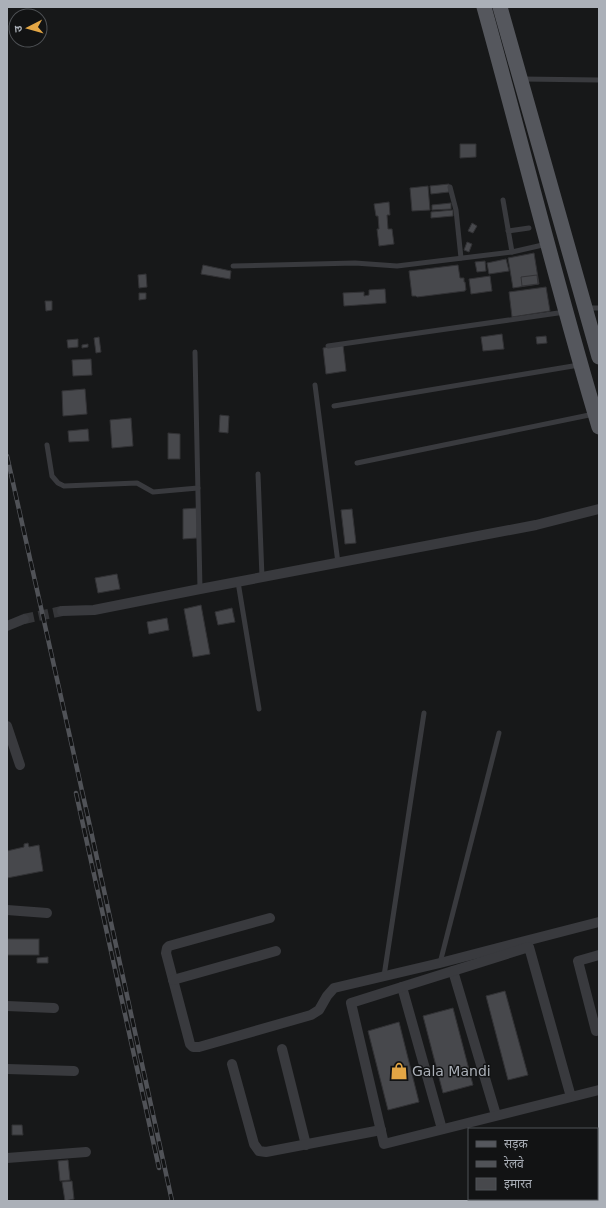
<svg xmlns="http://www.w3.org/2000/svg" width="606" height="1208" font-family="'DejaVu Sans','Noto Sans Devanagari',sans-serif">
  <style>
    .building { fill: #47484c; stroke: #323235 }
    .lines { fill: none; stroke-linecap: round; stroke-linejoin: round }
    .street-tunnel { stroke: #353639; stroke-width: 10; stroke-dasharray: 10 5; stroke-linecap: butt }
    .lane { stroke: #393a3e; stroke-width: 5 }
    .street { stroke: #393a3e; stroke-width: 10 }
    .primary { stroke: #55575d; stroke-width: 15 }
    .rail-casing { stroke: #505257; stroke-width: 4.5 }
    .rail { stroke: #121314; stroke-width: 3; stroke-dasharray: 9; stroke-linecap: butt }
    .labels { text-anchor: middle; stroke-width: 3; stroke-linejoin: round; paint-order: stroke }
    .poi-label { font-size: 14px; fill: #abb0b8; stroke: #121314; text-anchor: start }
  </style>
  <rect width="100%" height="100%" fill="#171819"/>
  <g class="building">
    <polygon points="460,144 476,144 476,157 460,158"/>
    <polygon points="449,184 449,192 431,194 430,186"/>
    <polygon points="428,186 430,210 412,211 410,188"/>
    <polygon points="389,202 390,215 387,215 388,229 392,229 394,244 379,246 377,229 379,229 378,216 376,216 374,204"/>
    <polygon points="451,203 451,209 432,210 432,205"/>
    <polygon points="453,210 453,216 431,218 431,212"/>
    <polygon points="472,223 477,226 473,233 468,231"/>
    <polygon points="467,242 472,244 469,252 464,250"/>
    <polygon points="534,253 539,284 513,288 508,258"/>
    <polygon points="506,259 509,271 489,274 487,263"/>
    <polygon points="485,261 486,271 477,272 475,262"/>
    <polygon points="203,265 231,271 230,279 201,274"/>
    <polygon points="458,265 460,278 464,278 464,282 465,282 466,290 465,290 465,291 417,297 416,296 412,296 409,271"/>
    <polygon points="146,274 147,287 139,288 138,275"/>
    <polygon points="537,275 538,284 522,286 521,277"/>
    <polygon points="490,276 492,291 471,294 469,279"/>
    <polygon points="546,287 550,311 512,317 509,292"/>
    <polygon points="385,289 386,303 344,306 343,293 364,292 364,296 369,295 369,290"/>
    <polygon points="139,293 146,293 146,299 139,300"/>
    <polygon points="45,301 52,301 52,310 46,311"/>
    <polygon points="502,334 504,349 483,351 481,337"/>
    <polygon points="546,336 547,343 537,344 536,337"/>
    <polygon points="99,337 101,352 96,353 94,338"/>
    <polygon points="78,339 78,347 68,348 67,340"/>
    <polygon points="88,344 88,347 82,348 82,345"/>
    <polygon points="343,345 346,371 326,374 323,348"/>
    <polygon points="91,359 92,375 73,376 72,360"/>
    <polygon points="85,389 87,414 63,416 62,391"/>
    <polygon points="220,415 229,416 228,433 219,432"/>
    <polygon points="131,418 133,446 112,448 110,420"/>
    <polygon points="88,429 89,441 69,442 68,431"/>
    <polygon points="168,433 180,434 180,459 168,459"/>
    <polygon points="198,508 197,538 183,539 183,509"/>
    <polygon points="352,509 356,543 345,544 341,510"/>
    <polygon points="117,574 120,589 98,593 95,578"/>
    <polygon points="201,605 210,654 193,657 184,609"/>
    <polygon points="232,608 235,622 218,625 215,612"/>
    <polygon points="167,618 169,630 149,634 147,622"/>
    <polygon points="28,843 29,847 39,845 43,871 7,878 7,851 24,847 24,844"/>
    <rect x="7" y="939" width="32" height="16"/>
    <polygon points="48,957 48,963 37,963 37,958"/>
    <polygon points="505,991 528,1075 508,1080 486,996"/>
    <polygon points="453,1008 473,1085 443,1093 423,1016"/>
    <polygon points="399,1022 419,1102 388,1110 368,1031"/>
    <polygon points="12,1125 22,1125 23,1135 12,1135"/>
    <polygon points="68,1160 70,1180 60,1181 58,1161"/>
    <polygon points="72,1181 74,1199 65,1201 62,1182"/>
  </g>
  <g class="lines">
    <polyline class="street-tunnel" points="24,619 62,611"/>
    <g class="lane">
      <polyline points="522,79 599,80"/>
      <polyline points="450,187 456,210 461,258"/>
      <polyline points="503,200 512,252"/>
      <polyline points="508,231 529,228"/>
      <polyline points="233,266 355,263 397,266 512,252 547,244"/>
      <polyline points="586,308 599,308"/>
      <polyline points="328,346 565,312"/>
      <polyline points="195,352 200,589"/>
      <polyline points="315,385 338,563"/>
      <polyline points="334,406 579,365"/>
      <polyline points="47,445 52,476 58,483 64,486 137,483 153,492 198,488"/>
      <polyline points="357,463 594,414"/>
      <polyline points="258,474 262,577"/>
      <polyline points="238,582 259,709"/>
      <polyline points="440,963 499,733"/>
      <polyline points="384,976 424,713"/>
    </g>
    <g class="street">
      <polyline points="62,611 94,610 200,589 536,525 599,509"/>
      <polyline points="7,626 24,619"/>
      <polyline points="7,726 20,765"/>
      <polyline points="7,910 47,913"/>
      <polyline points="270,918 169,946 167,948 166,953 190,1044 193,1047 199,1047 311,1015 319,1010 327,996 334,988 440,963 599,922"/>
      <polyline points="599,955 578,961 596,1031 599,1030"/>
      <polyline points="453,971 496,1115"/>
      <polyline points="173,980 276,951"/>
      <polyline points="402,987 442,1129"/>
      <polyline points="7,1006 54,1008"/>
      <polyline points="282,1049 306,1145"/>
      <polyline points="232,1064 254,1144 259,1151 266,1152 381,1130"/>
      <polyline points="7,1069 74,1071"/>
      <polyline points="571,1097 529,947 351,1003 384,1144 599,1090"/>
      <polyline points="7,1158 86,1152"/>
    </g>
    <g class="primary">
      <path d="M484,7C523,147 557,288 599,427"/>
      <polyline points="500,7 599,357"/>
    </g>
    <g class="rail-casing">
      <g id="rail">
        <polyline points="7,456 91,831 172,1201"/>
        <polyline points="76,793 159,1168"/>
      </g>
    </g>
    <use href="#rail" class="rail"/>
  </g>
  <defs>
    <g id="shop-bare" transform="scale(1.38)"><path d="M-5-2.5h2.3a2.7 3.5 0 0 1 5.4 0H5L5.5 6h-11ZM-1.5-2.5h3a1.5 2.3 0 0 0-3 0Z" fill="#e3a645" stroke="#121314" stroke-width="2.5" paint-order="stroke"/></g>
  </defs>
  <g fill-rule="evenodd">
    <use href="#shop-bare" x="399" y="1071"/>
  </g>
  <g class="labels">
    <g class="poi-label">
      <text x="412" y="1076">Gala Mandi</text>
    </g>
  </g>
  <rect width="606" height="1208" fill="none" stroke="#abb0b8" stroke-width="16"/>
  <rect x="468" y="1128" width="130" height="72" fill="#121314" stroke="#4f5256"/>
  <rect x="476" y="1141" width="20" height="6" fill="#55575d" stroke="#4f5256"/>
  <text x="504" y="1148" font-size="12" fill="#abb0b8">सड़क</text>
  <rect x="476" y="1161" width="20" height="6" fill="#505257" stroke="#4f5256"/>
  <text x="504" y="1168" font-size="12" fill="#abb0b8">रेलवे</text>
  <rect x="476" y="1178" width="20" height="12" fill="#47484c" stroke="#4f5256"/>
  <text x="504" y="1188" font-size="12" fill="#abb0b8">इमारत</text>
  <g transform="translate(28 28) rotate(264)"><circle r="19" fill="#121314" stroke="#4f5256"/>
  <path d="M0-3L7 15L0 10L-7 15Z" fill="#e3a645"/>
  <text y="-6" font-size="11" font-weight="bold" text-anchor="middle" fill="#abb0b8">उ</text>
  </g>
</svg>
